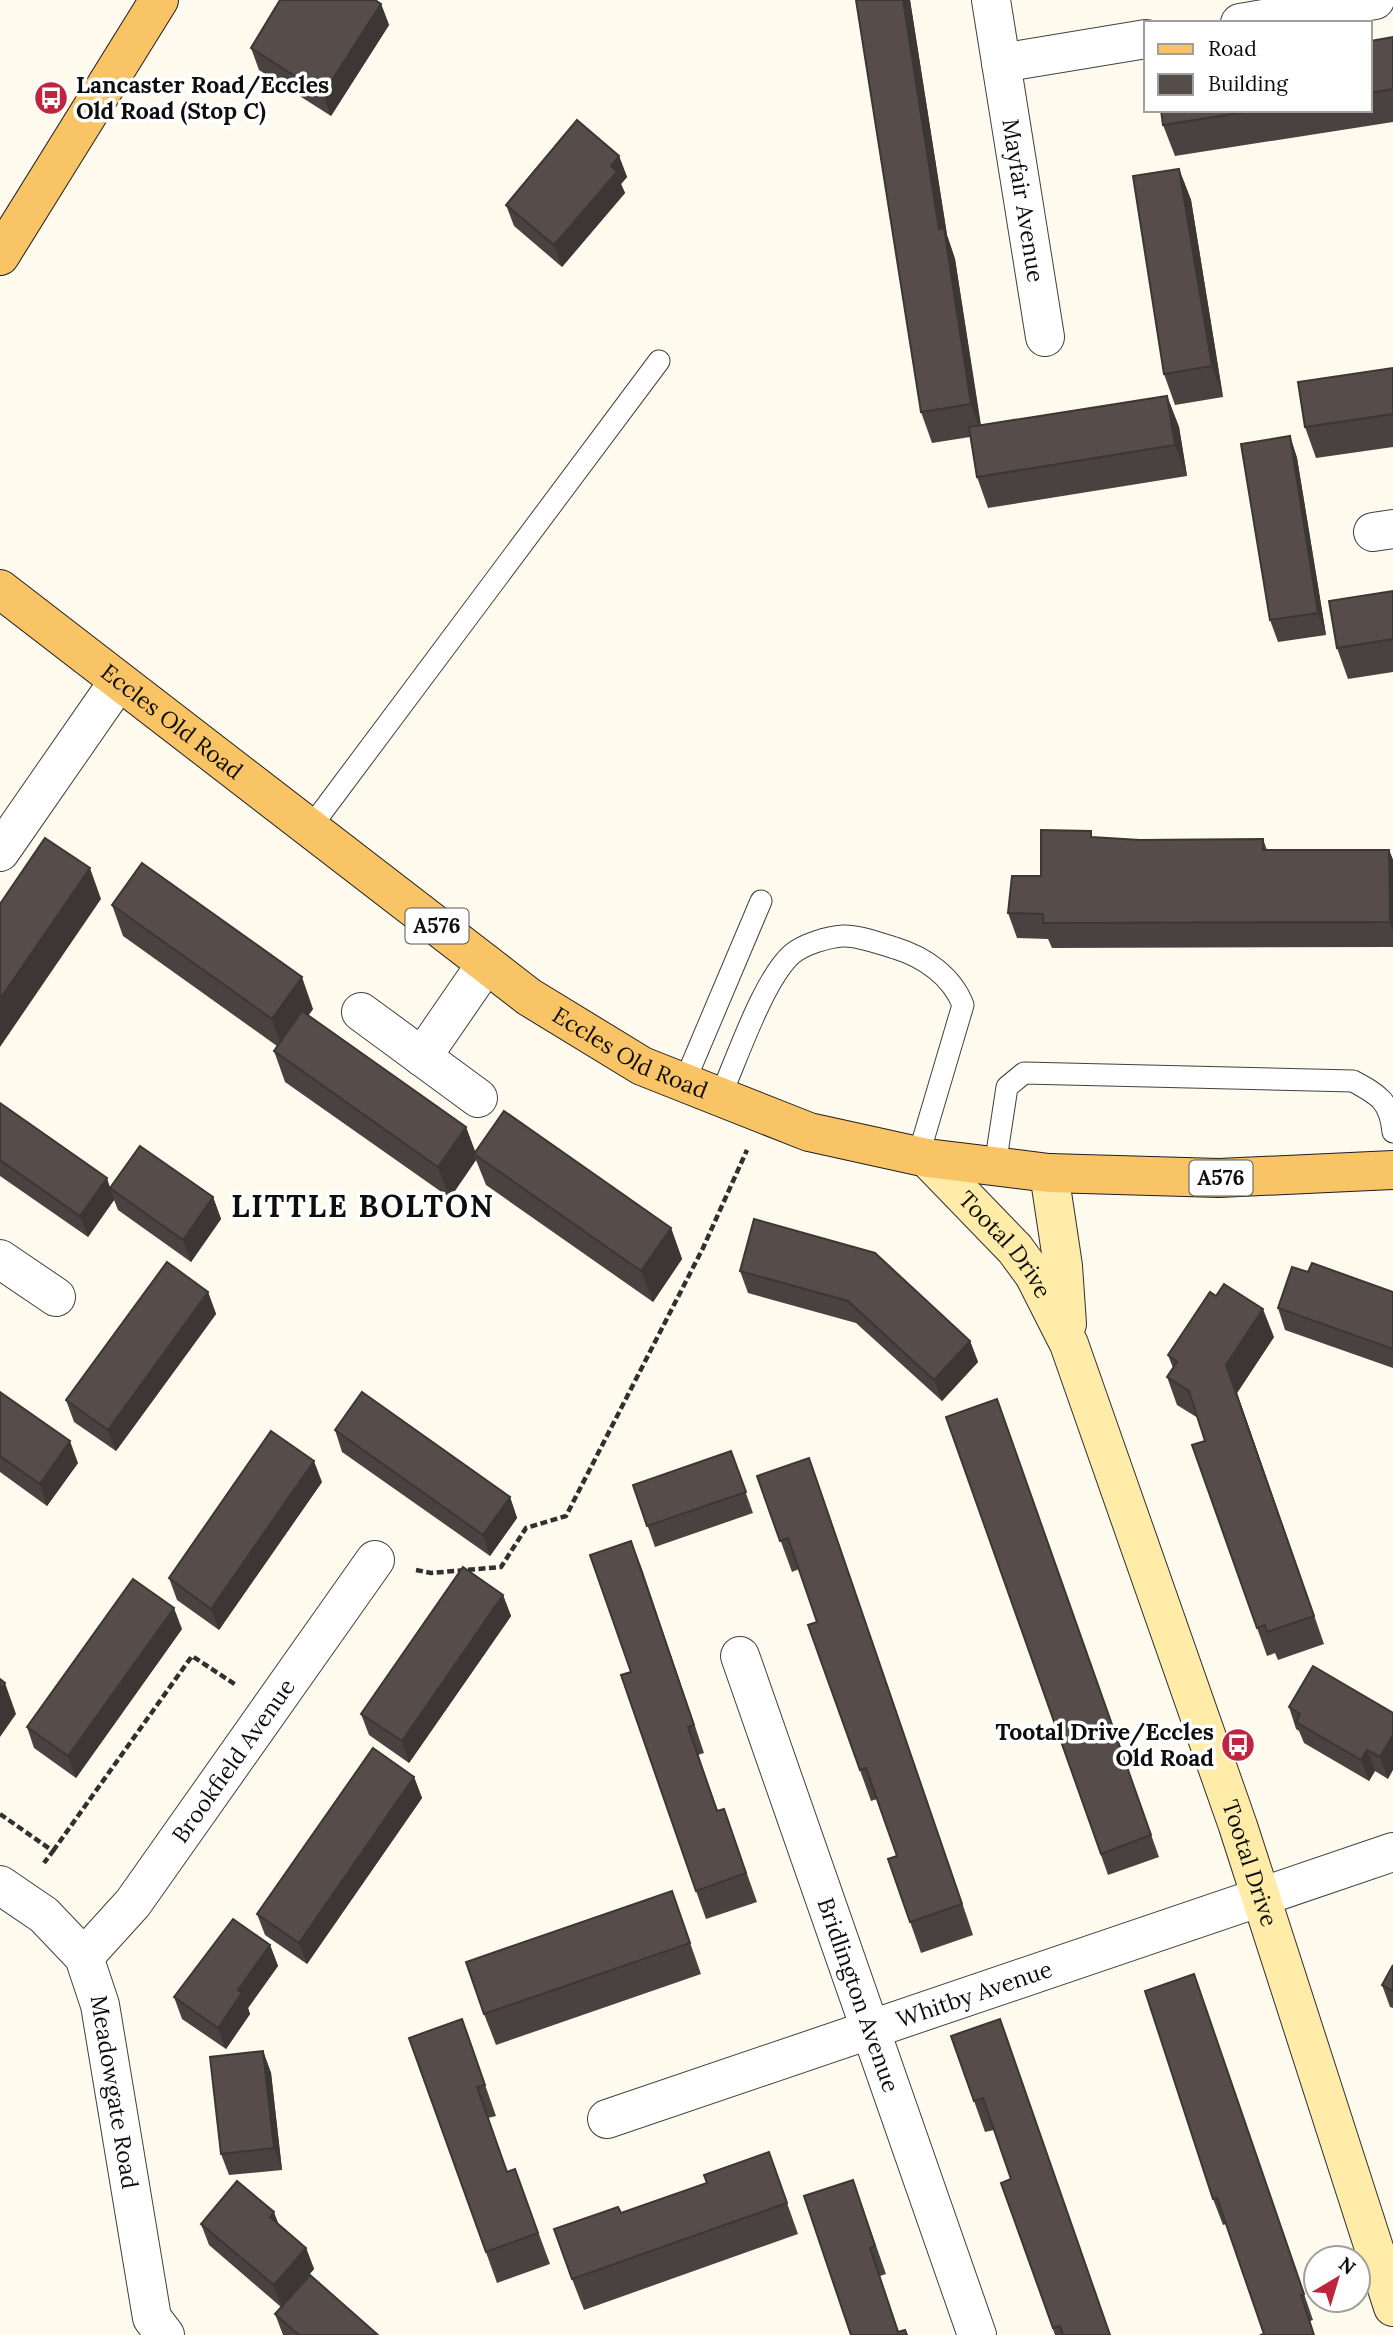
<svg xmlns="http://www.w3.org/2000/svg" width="1393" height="2335" font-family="Lora,serif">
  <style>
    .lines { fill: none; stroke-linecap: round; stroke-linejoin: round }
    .lane-casing { stroke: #414141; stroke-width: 23 }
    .street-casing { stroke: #414141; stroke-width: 40 }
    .secondary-casing { stroke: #303030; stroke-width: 40 }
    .primary-casing { stroke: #1f1f1f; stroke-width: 40 }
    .path { stroke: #303030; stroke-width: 4.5; stroke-dasharray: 7 3.5; stroke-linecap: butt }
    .lane { stroke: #fff; stroke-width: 21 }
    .street { stroke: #fff; stroke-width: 38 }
    .secondary { stroke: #ffeca9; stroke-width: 38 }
    .primary { stroke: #f9c465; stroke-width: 38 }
    .wall { fill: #4a4240 }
    .shaded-wall { fill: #3c3634 }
    .building { fill: #564d4a; stroke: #3c3634; stroke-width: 2 }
    .labels { text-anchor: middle; stroke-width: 7; stroke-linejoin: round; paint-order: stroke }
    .shield { fill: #fff; stroke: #565656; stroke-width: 2 }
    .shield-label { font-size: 21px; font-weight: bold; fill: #0e0e0e }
    .poi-label { font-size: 23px; font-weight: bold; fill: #0e0e0e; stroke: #fff; text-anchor: start }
    .street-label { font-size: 23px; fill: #0e0e0e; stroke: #fff }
    .district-label { font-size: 30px; font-weight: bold; letter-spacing: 2px; fill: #0e0e0e; stroke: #fff }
  </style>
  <rect width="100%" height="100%" fill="#fffaee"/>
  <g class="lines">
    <g class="lane-casing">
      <g id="lane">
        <polyline points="310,828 659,361"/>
        <polyline points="684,1083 761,901"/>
        <path d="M720,1097C737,1059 763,980 792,954C804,944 828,937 843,936C858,935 880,944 895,948C924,957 952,976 963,1005L918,1157"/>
        <path d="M995,1166L1007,1087L1024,1073L1353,1081C1379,1095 1390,1101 1393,1132"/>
      </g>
    </g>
    <g class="street-casing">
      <g id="street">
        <path id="s1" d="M991,0L1045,337"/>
        <polyline points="1240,23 1375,0"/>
        <polyline points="1001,63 1146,39"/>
        <polyline points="1373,532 1393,529"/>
        <polyline points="0,852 118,682"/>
        <polyline points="361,1012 478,1098"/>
        <polyline points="422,1057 486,964"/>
        <polyline points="0,1259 56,1297"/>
        <path id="s2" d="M740,1656L977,2335"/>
        <path id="s3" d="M0,1885L44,1915L84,1957L100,2005L152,2318L165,2335"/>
        <path id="s4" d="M84,1957L133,1903L375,1560"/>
        <path id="s5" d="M607,2119L1393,1852"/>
      </g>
    </g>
    <g class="secondary-casing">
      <g id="secondary">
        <path id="s6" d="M927,1158L1015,1249L1034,1275L1069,1344L1238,1826L1393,2307"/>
        <polyline points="1049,1173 1063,1266 1067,1324"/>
      </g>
    </g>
    <g class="primary-casing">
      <g id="primary">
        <polyline points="0,256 159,0"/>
        <path id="s7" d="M0,589L529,997L642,1066L809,1132L927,1158L1049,1173L1219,1178L1393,1170"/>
      </g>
    </g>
    <g class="path">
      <polyline points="416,1570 431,1573 501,1567 526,1528 566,1516 703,1248 747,1150"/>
      <polyline points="0,1814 53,1851 44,1863"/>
      <polyline points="53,1851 192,1656 236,1685"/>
    </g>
    <use href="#lane" class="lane"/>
    <use href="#street" class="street"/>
    <use href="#secondary" class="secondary"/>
    <use href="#primary" class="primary"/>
  </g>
  <g class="wall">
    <polygon points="856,0 910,0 947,235 955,259 981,425 1167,396 1179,427 1187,476 988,508 977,477 970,437 932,443 921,412"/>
    <polygon points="381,4 389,25 331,116 259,70 251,48"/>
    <polygon points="1393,37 1393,122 1175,156 1163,125 1161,110 1370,110 1370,41"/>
    <polygon points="619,156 627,177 621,184 625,193 562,267 514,226 506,205"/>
    <polygon points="1179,169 1191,200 1223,397 1175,405 1164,374"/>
    <polygon points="1393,368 1393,447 1316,458 1305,427"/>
    <polygon points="1290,436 1297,458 1326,635 1278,642 1270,620"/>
    <polygon points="1393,591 1393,672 1348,679 1337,648"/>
    <polygon points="1093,837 1140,840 1263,839 1267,850 1389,850 1393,860 1393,947 1052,948 1048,939 1017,938 1008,913"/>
    <polygon points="112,905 313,1009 308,1016 466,1127 475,1153 671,1228 682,1259 653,1302 486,1185 476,1160 450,1198 285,1082 274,1051 277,1046 123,936"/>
    <polygon points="0,1103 110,1187 213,1197 221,1219 191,1262 118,1210 114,1200 88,1237 0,1176"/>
    <polygon points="754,1219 970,1341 978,1362 942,1401 856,1323 748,1293 740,1271"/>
    <polygon points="1308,1272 1393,1292 1393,1368 1285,1330 1278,1308"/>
    <polygon points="208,1292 216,1314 116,1451 74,1422 66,1400"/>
    <polygon points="1274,1337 1237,1393 1324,1644 1278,1660 1275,1653 1267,1656 1192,1445 1205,1441 1198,1418 1177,1405 1167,1377 1173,1368 1168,1355"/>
    <polygon points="0,1392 78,1463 47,1506 0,1472"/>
    <polygon points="997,1399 1159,1857 1108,1875 946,1417"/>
    <polygon points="335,1430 510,1497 517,1518 490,1556 342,1452"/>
    <polygon points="731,1451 753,1513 655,1547 633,1485"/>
    <polygon points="757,1476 820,1489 973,1935 921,1953 888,1859 897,1856 877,1799 871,1801 808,1625 817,1622 799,1569 792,1572"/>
    <polygon points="322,1482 219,1630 177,1600 169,1578"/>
    <polygon points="631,1541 704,1753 698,1755 718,1811 724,1809 757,1902 706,1919 696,1891 631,1672"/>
    <polygon points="503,1595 511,1616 409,1763 369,1735 361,1714"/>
    <polygon points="182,1629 76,1778 34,1748 27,1727"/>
    <polygon points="1289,1707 1393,1713 1388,1779 1375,1771 1369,1781 1304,1743 1299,1731 1296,1729"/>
    <polygon points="414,1777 422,1798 307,1964 265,1935 257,1914"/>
    <polygon points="672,1891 701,1974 496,2045 484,2014"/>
    <polygon points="270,1945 278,1966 248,2008 250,2014 226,2049 182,2019 174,1997"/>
    <polygon points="1393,1965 1393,2008 1390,2007 1382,1985"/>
    <polygon points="1194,1974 1313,2320 1310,2321 1226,2224 1223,2225 1213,2199"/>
    <polygon points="462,2019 496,2116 488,2118 507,2172 515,2169 550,2264 497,2283 409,2038"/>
    <polygon points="951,2036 1110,2335 1055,2335 1001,2183 1011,2179 994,2130 985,2132"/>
    <polygon points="263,2051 271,2073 282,2170 229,2175 221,2154"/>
    <polygon points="769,2152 798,2234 584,2310 572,2279 621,2213 707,2183"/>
    <polygon points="853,2180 886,2274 880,2276 899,2332 907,2335 851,2335"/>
    <polygon points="201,2224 306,2248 314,2269 281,2307 209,2245"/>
    <polygon points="275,2314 378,2335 283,2335"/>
  </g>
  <g class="shaded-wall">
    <polygon points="903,0 910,0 947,235 955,259 982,435 971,404 939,229"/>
    <polygon points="381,4 389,25 331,116 323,94"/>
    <polygon points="619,156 627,177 621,184 625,193 562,267 554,245 611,166"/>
    <polygon points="1179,169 1191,200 1223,397 1212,366"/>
    <polygon points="1167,396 1179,427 1187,476 1175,445"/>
    <polygon points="1290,436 1297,458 1326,635 1318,613"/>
    <polygon points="1389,850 1393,860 1393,932 1390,922"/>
    <polygon points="90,868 101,899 0,1047 0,999"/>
    <polygon points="302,977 313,1009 283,1050 272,1019"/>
    <polygon points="466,1127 477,1156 474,1154 476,1160 450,1198 438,1167"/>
    <polygon points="107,1178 114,1200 88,1237 80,1216"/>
    <polygon points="213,1197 221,1219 191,1262 183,1240"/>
    <polygon points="671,1228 682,1259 653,1302 641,1271"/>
    <polygon points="208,1292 216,1314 116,1451 108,1430"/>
    <polygon points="1263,1309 1274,1337 1237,1393 1324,1644 1226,1365"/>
    <polygon points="970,1341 978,1362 942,1401 934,1380"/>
    <polygon points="70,1441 78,1463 47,1506 40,1484"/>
    <polygon points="809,1458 820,1489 973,1935 962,1904"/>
    <polygon points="314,1461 322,1482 219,1630 211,1609"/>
    <polygon points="510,1497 517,1518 490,1556 483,1535"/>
    <polygon points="631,1541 642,1569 704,1753 694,1725"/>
    <polygon points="503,1595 511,1616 409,1763 402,1741"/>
    <polygon points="174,1608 182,1629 76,1778 68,1756"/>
    <polygon points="5,1683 16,1714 0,1737 0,1690"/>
    <polygon points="1393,1735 1393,1770 1388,1779 1380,1757"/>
    <polygon points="1367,1750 1375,1771 1369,1781 1361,1760"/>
    <polygon points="414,1777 422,1798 307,1964 299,1943"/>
    <polygon points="270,1945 278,1966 248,2008 250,2014 226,2049 218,2028 238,1990"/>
    <polygon points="263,2051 271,2073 282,2170 274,2148"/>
    <polygon points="274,2212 282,2233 270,2217"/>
    <polygon points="306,2248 314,2269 281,2307 274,2285"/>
  </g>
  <g class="building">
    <polygon points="280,0 375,0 381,4 323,94 251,48"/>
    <polygon points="856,0 903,0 939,229 944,228 971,404 921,412"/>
    <polygon points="1393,37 1393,89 1370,93 1370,41"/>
    <polygon points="1161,110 1259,110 1163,125"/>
    <polygon points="577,120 619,156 611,166 617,172 554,245 506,205"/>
    <polygon points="1179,169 1212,366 1164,374 1133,176"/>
    <polygon points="1393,368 1393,414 1305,427 1298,382"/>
    <polygon points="1167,396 1175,445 977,477 969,427"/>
    <polygon points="1290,436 1318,613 1270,620 1241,444"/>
    <polygon points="1393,591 1393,639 1337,648 1329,601"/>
    <polygon points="1041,830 1091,831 1091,837 1140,840 1263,839 1263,850 1389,850 1390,922 1043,923 1043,914 1008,913 1012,876 1041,876"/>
    <polygon points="45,838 90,868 0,999 0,904"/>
    <polygon points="142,863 302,977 272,1019 112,905"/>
    <polygon points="302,1011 466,1127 438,1167 274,1051"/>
    <polygon points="0,1103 107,1178 80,1216 0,1160"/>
    <polygon points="504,1111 671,1228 641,1271 474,1154"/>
    <polygon points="140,1146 213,1197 183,1240 110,1188"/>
    <polygon points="754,1219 875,1253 970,1341 934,1380 848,1301 740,1271"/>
    <polygon points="167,1262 208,1292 108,1430 66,1400"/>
    <polygon points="1312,1263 1393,1292 1393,1349 1278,1308 1292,1267 1308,1272"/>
    <polygon points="1224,1284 1263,1309 1226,1365 1314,1616 1267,1632 1265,1625 1257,1628 1192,1445 1205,1441 1189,1391 1167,1377 1177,1362 1168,1355 1210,1292 1216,1296"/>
    <polygon points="0,1392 70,1441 40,1484 0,1456"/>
    <polygon points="362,1392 510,1497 483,1535 335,1430"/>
    <polygon points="997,1399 1151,1835 1101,1854 946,1417"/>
    <polygon points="271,1431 314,1461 211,1609 169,1578"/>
    <polygon points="731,1451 746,1492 647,1526 633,1485"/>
    <polygon points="809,1458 962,1904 910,1922 888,1859 897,1856 866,1768 860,1770 808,1625 817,1622 788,1538 780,1541 757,1476"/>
    <polygon points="631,1541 694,1725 688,1727 717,1811 724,1809 746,1873 696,1891 621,1675 631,1672 590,1555"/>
    <polygon points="463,1567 503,1595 402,1741 361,1714"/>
    <polygon points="133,1579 174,1608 68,1756 27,1727"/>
    <polygon points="1313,1666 1393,1713 1393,1735 1380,1757 1367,1750 1361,1760 1296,1722 1300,1714 1289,1707"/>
    <polygon points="0,1679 5,1683 0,1690"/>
    <polygon points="373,1748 414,1777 299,1943 257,1914"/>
    <polygon points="672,1891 690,1943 484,2014 466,1962"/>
    <polygon points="233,1919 270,1945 238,1990 242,1993 218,2028 174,1997"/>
    <polygon points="1393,1965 1393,1991 1382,1985"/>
    <polygon points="1194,1974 1304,2294 1301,2295 1314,2335 1260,2335 1264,2334 1217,2198 1213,2199 1145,1991"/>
    <polygon points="462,2019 485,2085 477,2087 507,2172 515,2169 538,2233 486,2252 409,2038"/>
    <polygon points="1000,2019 1110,2335 1063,2335 1060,2326 1053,2328 1001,2183 1011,2179 983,2098 974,2101 951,2036"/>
    <polygon points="263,2051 274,2148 221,2154 210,2057"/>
    <polygon points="769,2152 787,2203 572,2279 554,2229 618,2207 621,2213 707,2183 704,2175"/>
    <polygon points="853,2180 875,2246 870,2248 898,2332 905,2330 907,2335 851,2335 804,2196"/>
    <polygon points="237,2181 274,2212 270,2217 306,2248 274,2285 201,2224"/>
    <polygon points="310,2275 378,2335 299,2335 275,2314"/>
  </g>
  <defs>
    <g id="bus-disc" transform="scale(1.75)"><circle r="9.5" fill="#bf253e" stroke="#fff"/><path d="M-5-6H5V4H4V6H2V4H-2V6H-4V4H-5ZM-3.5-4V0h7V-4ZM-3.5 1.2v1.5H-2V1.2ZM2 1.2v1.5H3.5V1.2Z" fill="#fff"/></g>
  </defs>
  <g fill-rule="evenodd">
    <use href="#bus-disc" x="51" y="98"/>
    <use href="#bus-disc" x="1238" y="1745"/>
  </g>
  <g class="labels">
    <g class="shield">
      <rect x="405.5" y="908.5" width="63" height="35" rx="5"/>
      <rect x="1189.5" y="1160.5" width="63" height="35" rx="5"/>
    </g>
    <g class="shield-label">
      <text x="437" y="933">A576</text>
      <text x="1221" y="1185">A576</text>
    </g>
    <g class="poi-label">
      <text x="76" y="93">Lancaster Road/Eccles<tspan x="76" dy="26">Old Road (Stop C)</tspan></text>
      <text x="1214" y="1740" text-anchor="end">Tootal Drive/Eccles<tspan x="1214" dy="26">Old Road</tspan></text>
    </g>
    <g class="street-label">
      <text dy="8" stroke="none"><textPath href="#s1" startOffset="203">Mayfair Avenue</textPath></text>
      <text dy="8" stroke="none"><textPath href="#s7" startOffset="217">Eccles Old Road</textPath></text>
      <text dy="8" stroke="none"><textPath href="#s7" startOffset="784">Eccles Old Road</textPath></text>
      <text dy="8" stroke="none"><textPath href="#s6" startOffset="117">Tootal Drive</textPath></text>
      <text dy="8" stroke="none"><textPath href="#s4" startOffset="247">Brookfield Avenue</textPath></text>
      <text dy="8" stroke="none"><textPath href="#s6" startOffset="786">Tootal Drive</textPath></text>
      <text dy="8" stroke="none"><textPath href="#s5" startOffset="388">Whitby Avenue</textPath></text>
      <text dy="8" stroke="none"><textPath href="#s2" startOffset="359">Bridlington Avenue</textPath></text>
      <text dy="8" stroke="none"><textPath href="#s3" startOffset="250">Meadowgate Road</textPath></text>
    </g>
    <g class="district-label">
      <text x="363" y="1217">LITTLE BOLTON</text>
    </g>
  </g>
  <rect x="1144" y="21" width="228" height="91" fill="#ffffff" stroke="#9f9f9f" stroke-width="2"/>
  <rect x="1158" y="44" width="35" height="10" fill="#f9c465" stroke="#9f9f9f" stroke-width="2"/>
  <text x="1208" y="56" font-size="21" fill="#0e0e0e">Road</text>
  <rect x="1158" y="74" width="35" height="21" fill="#564d4a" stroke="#9f9f9f" stroke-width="2"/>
  <text x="1208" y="91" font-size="21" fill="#0e0e0e">Building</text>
  <g transform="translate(1337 2279) rotate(38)"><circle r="33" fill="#ffffff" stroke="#9f9f9f" stroke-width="2"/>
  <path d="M0-5L12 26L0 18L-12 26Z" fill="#bf253e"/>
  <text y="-10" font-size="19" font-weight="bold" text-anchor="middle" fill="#0e0e0e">N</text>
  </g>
</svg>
